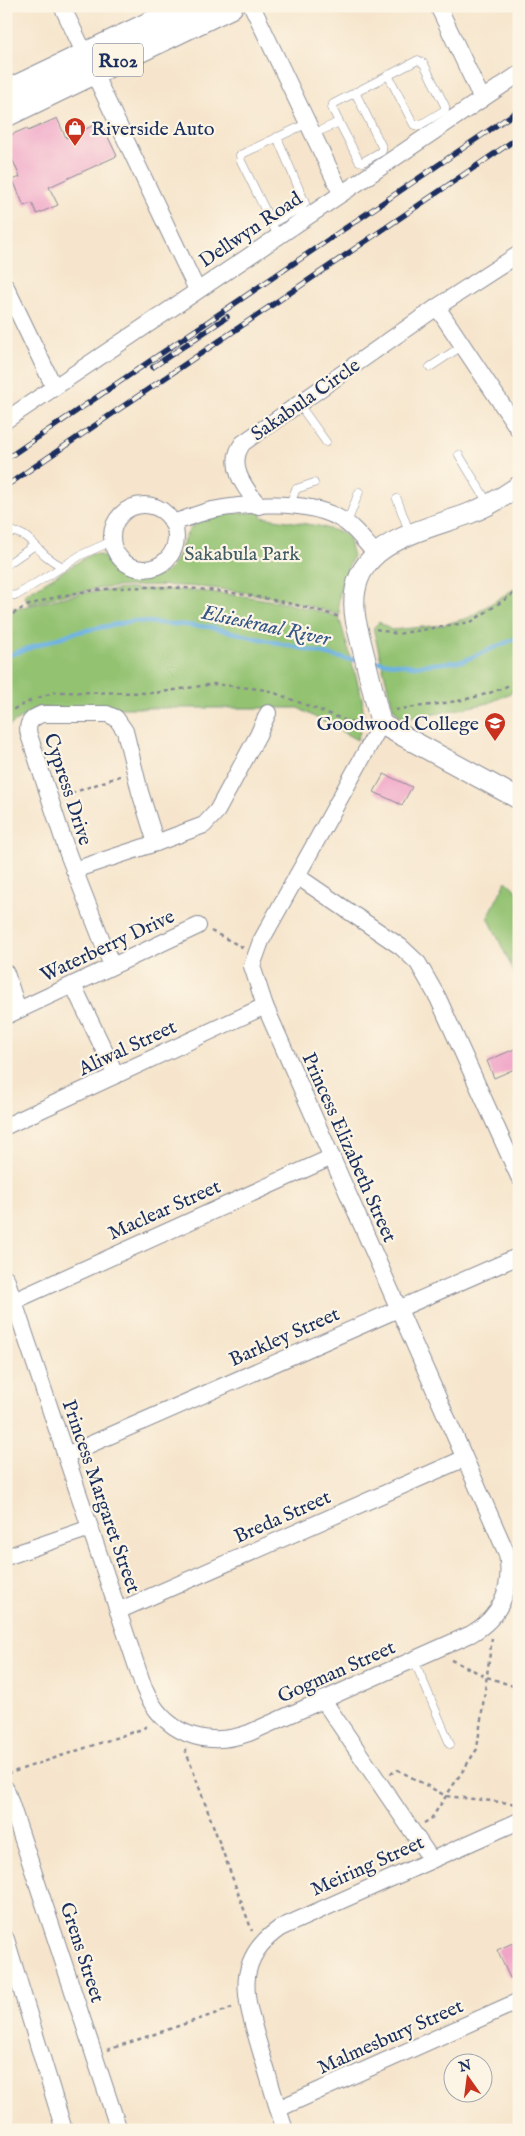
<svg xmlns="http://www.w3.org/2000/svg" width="525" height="2136" font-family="'IM FELL English',serif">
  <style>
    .green { fill: #93c271; stroke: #577868 }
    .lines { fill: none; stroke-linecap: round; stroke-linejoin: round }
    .stream { stroke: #6db2e3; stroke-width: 4.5 }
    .building { fill: #f0a4c7 }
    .service-casing { stroke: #888a95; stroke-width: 9 }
    .minor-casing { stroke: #888a95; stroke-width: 18 }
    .tertiary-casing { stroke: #888a95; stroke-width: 22 }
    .primary-casing { stroke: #888a95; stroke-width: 27 }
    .path { stroke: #888a95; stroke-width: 2.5; stroke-dasharray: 4 4; stroke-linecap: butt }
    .service { stroke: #fff; stroke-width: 8 }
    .minor { stroke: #fff; stroke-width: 16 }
    .tertiary { stroke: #fff; stroke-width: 20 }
    .primary { stroke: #fff; stroke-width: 25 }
    .rail-casing { stroke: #1b2f5e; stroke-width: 5.5 }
    .rail { stroke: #fcf5e5; stroke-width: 4; stroke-dasharray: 11; stroke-linecap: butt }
    .labels { text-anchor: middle; stroke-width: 4.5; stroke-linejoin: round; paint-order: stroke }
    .shield { fill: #fcf5e5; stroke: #5e6a86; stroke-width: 1 }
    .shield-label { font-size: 19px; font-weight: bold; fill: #1b2f5e }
    .poi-label { font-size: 20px; fill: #1b2f5e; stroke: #fcf5e5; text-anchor: start }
    .street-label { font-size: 20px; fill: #1b2f5e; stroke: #fcf5e5 }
    .park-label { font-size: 20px; fill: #3f5b64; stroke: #fcf5e5 }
    .water-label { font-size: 21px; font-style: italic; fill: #345686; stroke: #fcf5e5 }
  </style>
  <rect width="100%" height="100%" fill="#fcf5e5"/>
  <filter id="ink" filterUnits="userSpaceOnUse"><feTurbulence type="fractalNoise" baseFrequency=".02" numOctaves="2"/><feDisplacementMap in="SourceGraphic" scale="10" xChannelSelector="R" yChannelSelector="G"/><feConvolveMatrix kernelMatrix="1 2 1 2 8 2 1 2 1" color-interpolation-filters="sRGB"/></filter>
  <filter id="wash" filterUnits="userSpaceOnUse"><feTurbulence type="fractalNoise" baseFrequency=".0096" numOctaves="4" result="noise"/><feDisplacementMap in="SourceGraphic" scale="20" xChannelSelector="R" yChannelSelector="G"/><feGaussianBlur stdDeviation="1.12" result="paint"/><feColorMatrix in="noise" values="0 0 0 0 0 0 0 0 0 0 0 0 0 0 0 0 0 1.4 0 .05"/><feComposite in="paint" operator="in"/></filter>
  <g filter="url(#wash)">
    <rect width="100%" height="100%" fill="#f6e5cc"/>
    <g class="green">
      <path d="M262,512V517L319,526L343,533L348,538L353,556L341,585L338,605L340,615C257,589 164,577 77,592C61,595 45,600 29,604L24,595L91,554C114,552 118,585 151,578C187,570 175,537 198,522C215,511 242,514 262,512Z"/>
      <polygon points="519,586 519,689 489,703 425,716 401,717 393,708 373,628 379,622 391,630 442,625 468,618"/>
      <path d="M126,589C198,588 270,596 339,617L362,698L364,721L357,740L298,708H36L6,728V608H19L82,593Z"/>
      <polygon points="506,881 519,893 519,983 488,917"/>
    </g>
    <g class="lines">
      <g class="stream">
        <polyline points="6,656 73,633 133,621 210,627 346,659 361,660"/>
        <polyline points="371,661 414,666 463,661 519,637"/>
      </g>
    </g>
    <g id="blocks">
      <g class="building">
        <polygon points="57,118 66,138 101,122 117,156 49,187 58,205 37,214 32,203 24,206 13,180 20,177 6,145 6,137 27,128 28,131"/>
        <polygon points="384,774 412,787 402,805 374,792"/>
        <polygon points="519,1047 519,1067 494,1078 487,1061"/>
        <polygon points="515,1942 519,1951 519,1973 510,1978 497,1950"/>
      </g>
    </g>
  </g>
  <g filter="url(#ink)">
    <use href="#blocks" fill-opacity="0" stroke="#888a95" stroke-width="1"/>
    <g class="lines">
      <g class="service-casing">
        <g id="service">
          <polyline points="339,122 332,108 333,104 418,60 424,64 445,106 445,110 420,125 414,125 388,75"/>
          <polyline points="313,134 339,122 359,161 363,162 382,151 382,147 355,92"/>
          <polyline points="272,223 301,208 305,203 277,137"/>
          <polyline points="278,236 241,161 240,155 308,123"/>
          <polyline points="430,367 462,346"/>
          <polyline points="298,403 326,442"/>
          <polyline points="459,455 488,503"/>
          <polyline points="397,499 410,534"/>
          <polyline points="289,506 296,489 314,483"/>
          <polyline points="347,523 359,492"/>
          <path d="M6,532C25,529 33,545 46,556C51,560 57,564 63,567"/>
          <polyline points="6,565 35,545"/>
          <polyline points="6,596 17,595 81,555 112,541"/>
          <polyline points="414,1660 450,1744"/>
          <polyline points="6,2111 12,2130"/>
        </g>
      </g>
      <g class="minor-casing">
        <g id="minor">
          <polyline points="62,6 197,290"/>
          <polyline points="252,6 341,193"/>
          <polyline points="438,6 482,99"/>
          <polyline points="6,287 54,387"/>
          <polyline points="437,307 519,430"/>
          <polyline points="6,420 519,74"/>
          <circle cx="144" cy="537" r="32"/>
          <path d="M259,506C245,488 226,465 243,443L437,307L519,254"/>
          <path d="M172,523C186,519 199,513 212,510C247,503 305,500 337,517C353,525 363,540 375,553"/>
          <polyline points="74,870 156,843 204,825 217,811 258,735 268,713"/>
          <polyline points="297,876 401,947 418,963 438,998 519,1177"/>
          <path d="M112,966L68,854L29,735C26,724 31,718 42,714H107L116,718L125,731L140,792L156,843"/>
          <polyline points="6,973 18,1010"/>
          <polyline points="73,985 116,1075"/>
          <polyline points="6,1016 198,926"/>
          <polyline points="6,1126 265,1006"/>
          <path d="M6,1278L144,1688C163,1733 204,1749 249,1733L471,1634C501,1617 513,1588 507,1554L265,1006L252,966L261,941L381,724"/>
          <polyline points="14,1301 332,1157"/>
          <polyline points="66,1455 519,1256"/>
          <polyline points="6,1557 90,1528"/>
          <polyline points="118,1611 463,1459"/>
          <polyline points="323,1700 431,1859"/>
          <polyline points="6,1789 119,2130"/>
          <polyline points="6,1939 64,2130"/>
          <polyline points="278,2109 519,2001"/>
          <path d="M285,2130C276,2104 269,2078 261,2052C247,2003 230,1962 280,1928L519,1821"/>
        </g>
      </g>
      <g class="tertiary-casing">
        <path id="tertiary" d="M519,486C503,497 487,507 468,514C413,534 342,545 356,622L381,724L519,799"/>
      </g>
      <g class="primary-casing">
        <g id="primary">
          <polyline points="6,93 189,6"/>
          <polyline points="6,114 230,6"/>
        </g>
      </g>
      <g class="path">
        <path d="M6,618C14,614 21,608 29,605C123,573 247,588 340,617"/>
        <polyline points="376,629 397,634 471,622 519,590"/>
        <polyline points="38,698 55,692 155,693 214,684 267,690 363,727"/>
        <path d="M395,710C438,703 480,702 519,680"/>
        <polyline points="6,713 32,700"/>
        <polyline points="64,796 120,776"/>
        <polyline points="211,931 244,948"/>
        <polyline points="451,1660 487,1677 519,1688"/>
        <polyline points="185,1749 252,1931"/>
        <polyline points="7,1774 142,1729 150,1724"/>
        <polyline points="390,1774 398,1770 446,1796 519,1804"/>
        <polyline points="424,1823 431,1819 477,1749 492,1638"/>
        <polyline points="107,2050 235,2007"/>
      </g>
      <use href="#service" class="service"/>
      <use href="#minor" class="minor"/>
      <use href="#tertiary" class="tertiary"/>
      <use href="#primary" class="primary"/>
      <g class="rail-casing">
        <g id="rail">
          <polyline points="153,367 227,317"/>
          <polyline points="6,459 519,110"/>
          <polyline points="6,486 519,137"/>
        </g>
      </g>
      <use href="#rail" class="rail"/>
    </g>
  </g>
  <defs>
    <g id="shop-pin" transform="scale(1.125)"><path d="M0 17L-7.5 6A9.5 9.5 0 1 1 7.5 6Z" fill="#c8321e" stroke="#fcf5e5"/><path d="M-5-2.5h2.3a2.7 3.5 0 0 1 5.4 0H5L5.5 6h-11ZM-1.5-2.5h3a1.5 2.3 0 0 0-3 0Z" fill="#fff"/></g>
    <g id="university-pin" transform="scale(1.125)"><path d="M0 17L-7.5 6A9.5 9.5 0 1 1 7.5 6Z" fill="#c8321e" stroke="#fcf5e5"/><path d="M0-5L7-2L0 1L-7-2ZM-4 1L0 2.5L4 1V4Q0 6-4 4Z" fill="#fff"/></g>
  </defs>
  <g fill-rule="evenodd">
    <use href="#shop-pin" x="75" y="128"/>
    <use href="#university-pin" x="495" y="723"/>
  </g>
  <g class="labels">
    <rect class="shield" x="93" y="43.5" width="50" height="33" rx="4"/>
    <g class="shield-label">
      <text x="118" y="67">R102</text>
    </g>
    <g class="poi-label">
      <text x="91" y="135">Riverside Auto</text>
      <text x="479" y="730" text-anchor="end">Goodwood College</text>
    </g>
    <g class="street-label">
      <text transform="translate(250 229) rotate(-34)" y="7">Dellwyn Road</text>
      <text transform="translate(305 399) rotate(-35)" y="7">Sakabula Circle</text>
      <text transform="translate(69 789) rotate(72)" y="7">Cypress Drive</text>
      <text transform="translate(107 945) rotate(-25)" y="7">Waterberry Drive</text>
      <text transform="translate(127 1047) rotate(-25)" y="7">Aliwal Street</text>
      <text transform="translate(350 1147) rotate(66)" y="7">Princess Elizabeth Street</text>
      <text transform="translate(164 1209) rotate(-24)" y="7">Maclear Street</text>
      <text transform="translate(284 1336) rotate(-24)" y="7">Barkley Street</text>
      <text transform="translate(102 1496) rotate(71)" y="7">Princess Margaret Street</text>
      <text transform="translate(282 1516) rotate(-24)" y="7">Breda Street</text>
      <text transform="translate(336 1671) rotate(-24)" y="7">Gogman Street</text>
      <text transform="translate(367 1865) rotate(-24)" y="7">Meiring Street</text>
      <text transform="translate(83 1952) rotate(72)" y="7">Grens Street</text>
      <text transform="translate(390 2036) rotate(-24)" y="7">Malmesbury Street</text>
    </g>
    <g class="park-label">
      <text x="242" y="560">Sakabula Park</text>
    </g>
    <g class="water-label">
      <text transform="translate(266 625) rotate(12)" y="7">Elsieskraal River</text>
    </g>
  </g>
  <rect width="525" height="2136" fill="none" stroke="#fcf5e5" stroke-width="25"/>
  <g transform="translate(468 2078) rotate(346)"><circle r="24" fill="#fcf5e5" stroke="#a2a6af"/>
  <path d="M0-4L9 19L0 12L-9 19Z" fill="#c8321e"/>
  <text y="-8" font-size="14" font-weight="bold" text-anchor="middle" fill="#1b2f5e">N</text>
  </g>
</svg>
